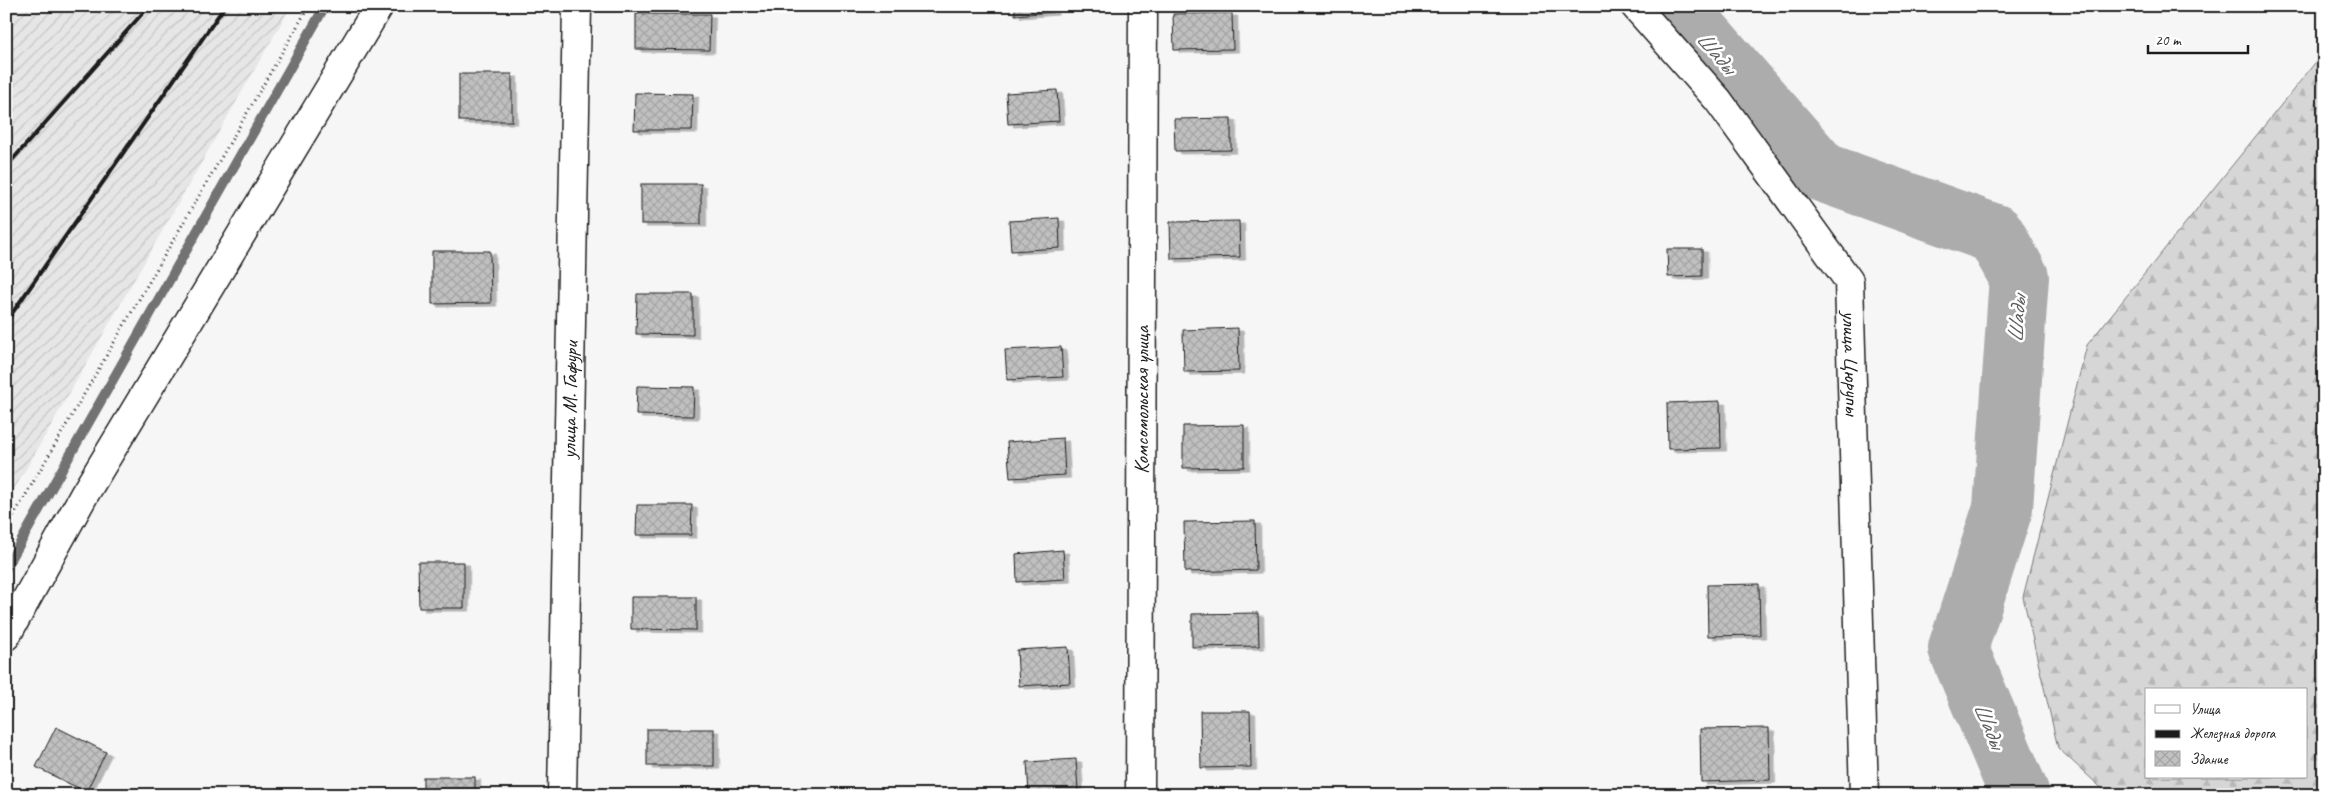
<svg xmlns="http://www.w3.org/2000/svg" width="2330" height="801" font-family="Caveat,sans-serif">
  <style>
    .industrial { fill: url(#industrial-furrows) }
    .forest { fill: url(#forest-firs); stroke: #797979; fill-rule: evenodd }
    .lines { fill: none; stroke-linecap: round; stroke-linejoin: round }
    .stream { stroke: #727272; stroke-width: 10 }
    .river { stroke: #acacac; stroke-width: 60 }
    .building { fill: url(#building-cross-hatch); stroke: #1c1c1c; filter: url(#shadow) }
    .minor-casing { stroke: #1c1c1c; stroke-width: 31 }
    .path { stroke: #1c1c1c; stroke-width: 3; stroke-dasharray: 1 4; stroke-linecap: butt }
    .minor { stroke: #fff; stroke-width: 28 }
    .rail { stroke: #1c1c1c; stroke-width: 4 }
    .labels { text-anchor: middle; stroke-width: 5; stroke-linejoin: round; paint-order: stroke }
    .street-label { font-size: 21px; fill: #1c1c1c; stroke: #fff }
    .water-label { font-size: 22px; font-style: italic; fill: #5d5d5d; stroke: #fff }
  </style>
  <defs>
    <pattern id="industrial-furrows" width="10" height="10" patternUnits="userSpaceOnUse" patternTransform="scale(1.25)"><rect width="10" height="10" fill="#e6e6e6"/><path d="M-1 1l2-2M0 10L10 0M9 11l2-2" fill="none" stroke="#c5c5c5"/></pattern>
    <pattern id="forest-firs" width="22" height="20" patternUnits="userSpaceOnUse" patternTransform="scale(1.25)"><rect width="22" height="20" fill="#d6d6d6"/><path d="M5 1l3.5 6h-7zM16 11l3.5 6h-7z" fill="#b7b7b7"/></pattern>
    <pattern id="building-cross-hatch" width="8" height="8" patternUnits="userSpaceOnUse" patternTransform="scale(1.25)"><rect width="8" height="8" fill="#c0c0c0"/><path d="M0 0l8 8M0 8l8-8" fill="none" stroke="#a4a4a4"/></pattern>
    <filter id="shadow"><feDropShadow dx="5.5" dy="3" stdDeviation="0" flood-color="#0004"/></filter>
  </defs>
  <rect width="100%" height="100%" fill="#f6f6f6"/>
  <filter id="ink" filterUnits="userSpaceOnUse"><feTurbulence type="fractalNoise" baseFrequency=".02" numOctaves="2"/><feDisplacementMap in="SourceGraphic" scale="10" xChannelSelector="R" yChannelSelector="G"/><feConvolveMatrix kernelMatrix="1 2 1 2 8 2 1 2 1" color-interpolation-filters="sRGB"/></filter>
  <g filter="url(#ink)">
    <polygon class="industrial" points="6,6 291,6 6,504"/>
    <path class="forest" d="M2319,58H2324V795H2109L2058,748L2023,597L2087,345ZM2146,690H2306V777H2146Z"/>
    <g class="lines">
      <polyline class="stream" points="6,568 325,6"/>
      <polyline class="river" points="1677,6 1822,172 1995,234 2019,277 2003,508 1958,648 2020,795"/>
    </g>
    <g class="building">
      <polygon points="1015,6 1052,6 1053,12 1015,15"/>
      <polygon points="1232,13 1233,49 1174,50 1173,14"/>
      <polygon points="636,14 710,14 709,50 636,49"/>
      <rect x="459" y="74" width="53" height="47"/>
      <polygon points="1057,90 1059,121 1008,124 1006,93"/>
      <polygon points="635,93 693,94 692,130 634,130"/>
      <polygon points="1231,118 1231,150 1175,151 1174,119"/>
      <rect x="641" y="184" width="60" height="40"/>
      <polygon points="1059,218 1060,248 1011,251 1009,221"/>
      <polygon points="1239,221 1240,257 1171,259 1170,222"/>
      <polygon points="1667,249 1702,249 1702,276 1668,277"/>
      <polygon points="432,251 490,251 491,303 432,304"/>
      <polygon points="637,294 693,294 693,335 636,334"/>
      <polygon points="1238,328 1239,371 1184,372 1183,330"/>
      <polygon points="1061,347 1063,377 1007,380 1005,350"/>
      <polygon points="637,386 694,387 693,416 636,415"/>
      <polygon points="1720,401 1721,448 1668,449 1667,403"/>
      <polygon points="1244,425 1244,467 1183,468 1183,426"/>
      <polygon points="1063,438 1065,475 1010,478 1007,442"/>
      <polygon points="637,505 692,505 691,535 636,535"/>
      <polygon points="1255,521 1256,570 1185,572 1184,522"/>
      <polygon points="1063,550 1065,579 1017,582 1016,554"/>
      <polygon points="418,562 464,562 464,608 419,608"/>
      <polygon points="1759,584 1760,635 1708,636 1707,585"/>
      <polygon points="631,597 696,597 696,630 631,629"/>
      <polygon points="1258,613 1259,646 1192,647 1192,614"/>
      <polygon points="1068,647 1070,683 1019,686 1017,650"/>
      <polygon points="1200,711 1250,711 1251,767 1201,768"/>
      <polygon points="56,727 106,752 86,792 36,767"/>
      <polygon points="1769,728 1770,780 1701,782 1700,729"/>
      <rect x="647" y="729" width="67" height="37"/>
      <polygon points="1076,759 1078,791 1029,794 1027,762"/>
      <rect x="423" y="777" width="52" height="18"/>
      <rect x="636" y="792" width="45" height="3"/>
    </g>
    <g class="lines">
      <g class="minor-casing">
        <g id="minor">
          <path id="s1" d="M1635,6L1718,100L1849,281L1864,795"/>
          <polyline points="6,636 84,495 379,6"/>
          <path id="s2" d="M562,795L577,6"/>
          <path id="s3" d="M1140,795L1143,6"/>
        </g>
      </g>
      <polyline class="path" points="6,529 309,6"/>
      <use href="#minor" class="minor"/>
      <g class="rail">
        <polyline points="6,167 149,6"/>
        <polyline points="6,322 225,6"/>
      </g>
    </g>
  </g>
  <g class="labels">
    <g class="street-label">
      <text dy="7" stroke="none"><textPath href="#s1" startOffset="431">улица Цюрупы</textPath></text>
      <text dy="7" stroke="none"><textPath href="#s2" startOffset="395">улица М. Гафури</textPath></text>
      <text dy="7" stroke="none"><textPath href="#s3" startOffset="395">Комсомольская улица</textPath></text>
    </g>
    <g class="water-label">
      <text transform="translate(1717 52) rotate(49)" y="8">Шады</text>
      <text transform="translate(2016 319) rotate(-86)" y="8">Шады</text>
      <text transform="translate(1990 725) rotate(67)" y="8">Шады</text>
    </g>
  </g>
  <rect width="2330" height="801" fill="none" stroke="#fff" stroke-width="25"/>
  <rect x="12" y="12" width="2305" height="776" fill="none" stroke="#1c1c1c" stroke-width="2" filter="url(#ink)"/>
  <rect x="2145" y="688" width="162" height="90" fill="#ffffff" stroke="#a4a4a4"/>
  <rect x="2155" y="705" width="25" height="8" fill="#ffffff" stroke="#a4a4a4"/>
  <text x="2190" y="714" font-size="15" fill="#1c1c1c">Улица</text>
  <rect x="2155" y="730" width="25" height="8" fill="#1c1c1c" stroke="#a4a4a4"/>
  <text x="2190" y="738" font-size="15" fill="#1c1c1c">Железная дорога</text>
  <rect x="2155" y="751" width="25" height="15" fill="url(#building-cross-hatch)" stroke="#a4a4a4"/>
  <text x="2190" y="764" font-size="15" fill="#1c1c1c">Здание</text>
  <path d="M2148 45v8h100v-8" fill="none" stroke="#1c1c1c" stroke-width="2.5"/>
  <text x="2155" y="45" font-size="15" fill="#1c1c1c" stroke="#ffffff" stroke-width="4" paint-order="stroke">20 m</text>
</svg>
